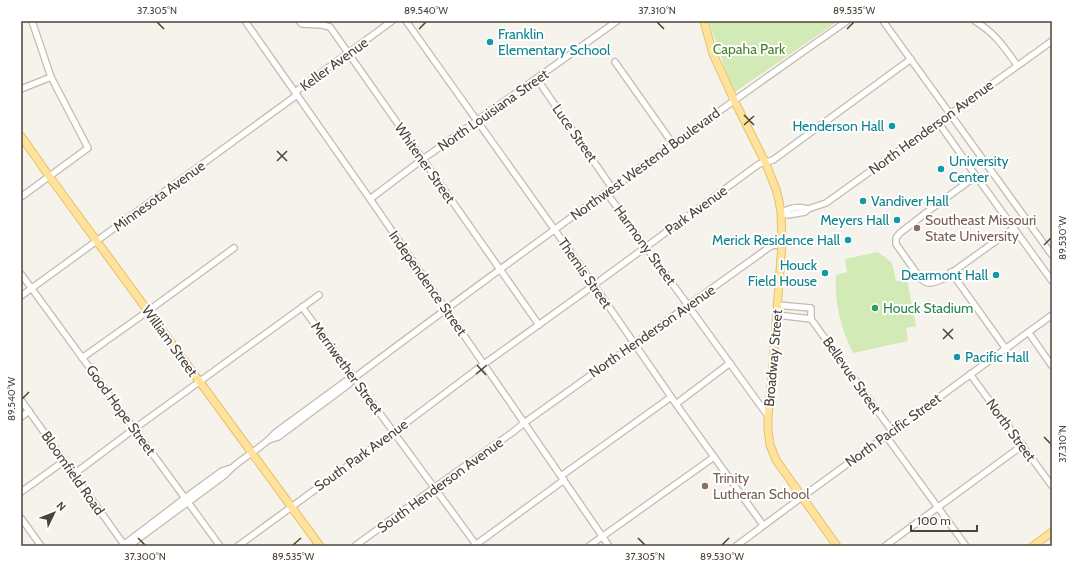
<svg xmlns="http://www.w3.org/2000/svg" width="1073" height="567" font-family="Cabin,sans-serif">
  <style>
    .green { fill: #d2eab5 }
    .lines { fill: none; stroke-linecap: round; stroke-linejoin: round }
    .minor-casing { stroke: #c2bbae; stroke-width: 8 }
    .major-casing { stroke: #e6c16a; stroke-width: 9 }
    .minor { stroke: #fff; stroke-width: 5.5 }
    .major { stroke: #ffe39c; stroke-width: 7 }
    .ticks { fill: none; stroke: #4b4439; stroke-width: 1.5 }
    .culture-dot { fill: #0f9aa8; stroke: #fff; stroke-width: 1.5 }
    .education-dot { fill: #8d6e63; stroke: #fff; stroke-width: 1.5 }
    .leisure-dot { fill: #2e9e5b; stroke: #fff; stroke-width: 1.5 }
    .labels { text-anchor: middle; stroke-width: 4; stroke-linejoin: round; paint-order: stroke }
    .culture-label { font-size: 14px; fill: #0d838f; stroke: #fff; text-anchor: end }
    .park-label { font-size: 14px; fill: #4a7f2a; stroke: #fff }
    .street-label { font-size: 14px; fill: #4b4439; stroke: #fff }
    .education-label { font-size: 14px; fill: #785e54; stroke: #fff; text-anchor: start }
    .leisure-label { font-size: 14px; fill: #27864d; stroke: #fff; text-anchor: start }
    .neatline { fill: none; stroke: #4b4439; stroke-width: 1.5 }
    .ticks-label { font-size: 10px; text-anchor: middle; fill: #4b4439 }
  </style>
  <rect width="100%" height="100%" fill="#f6f3ec"/>
  <g class="green">
    <polygon points="709,21 838,21 735,92 725,69"/>
    <path d="M878,252L892,263L896,281L907,279L916,326L906,328L908,341L853,353C841,328 834,303 836,275L847,272L845,259Z"/>
  </g>
  <g class="lines">
    <g class="minor-casing">
      <g id="minor">
        <polyline points="245,21 370,199 609,546"/>
        <polyline points="299,21 302,24 322,25 330,27 539,325"/>
        <polyline points="406,21 594,285 676,404 763,525"/>
        <polyline points="883,21 1052,255"/>
        <path d="M975,21C996,34 1004,47 1017,65"/>
        <polyline points="615,62 673,144"/>
        <polyline points="537,79 612,188"/>
        <polyline points="21,89 51,77"/>
        <polyline points="295,92 392,21"/>
        <polyline points="938,122 976,176 1052,281"/>
        <path d="M976,176L931,209L900,233L896,238V244L920,278C928,286 933,283 943,279L1014,228"/>
        <polyline points="606,192 768,416"/>
        <polyline points="21,197 88,148 51,77 32,21"/>
        <polyline points="370,199 423,159 617,21"/>
        <polyline points="781,213 788,215 805,212 808,209 826,203 1052,41"/>
        <path d="M781,213C789,208 799,206 808,209"/>
        <polyline points="951,272 1006,349"/>
        <polyline points="21,274 220,546"/>
        <polyline points="21,296 297,95"/>
        <polyline points="777,305 811,308 811,319 892,431"/>
        <polyline points="302,307 477,546"/>
        <polyline points="777,315 811,319"/>
        <polyline points="1029,333 1052,366"/>
        <polyline points="82,358 148,311 234,248"/>
        <polyline points="970,374 1052,486"/>
        <polyline points="21,400 125,546"/>
        <polyline points="676,404 730,363"/>
        <polyline points="21,417 29,411"/>
        <polyline points="886,436 966,546"/>
        <path d="M269,440L278,437L349,384L354,378C516,256 681,137 847,21"/>
        <polyline points="74,474 134,429 319,295"/>
        <polyline points="561,476 671,397"/>
        <polyline points="21,492 64,461"/>
        <polyline points="21,518 41,546"/>
        <polyline points="126,543 185,498 222,471 231,468"/>
        <path d="M124,545L134,542L225,475C239,458 261,450 275,433L346,381L354,378"/>
        <polyline points="238,546 394,432 484,364 594,285 759,164 773,160 911,59"/>
        <polyline points="355,546 434,488 513,432 524,423 771,246 782,244"/>
        <polyline points="474,546 564,480"/>
        <polyline points="589,546 714,457"/>
        <polyline points="736,546 802,497 1052,315"/>
        <polyline points="885,546 1023,445"/>
      </g>
    </g>
    <g class="major-casing">
      <g id="major">
        <polyline points="704,21 713,54 734,100 765,162 776,189 779,201 781,213 782,244 772,377 768,416 768,429 770,445 776,460 837,546"/>
        <polyline points="21,136 49,176 252,453 320,546"/>
        <polyline points="1033,546 1052,532"/>
      </g>
    </g>
    <use href="#minor" class="minor"/>
    <use href="#major" class="major"/>
  </g>
  <path class="ticks" d="M157,22L164,29M657,22L664,29M419,29L426,22M847,29L854,22M744,115L754,125M744,125L754,116M277,151L287,161M277,161L287,151M1044,245L1051,238M943,329L953,339M943,339L953,329M477,365L486,375M476,374L487,365M22,399L29,392M1044,437L1051,444M138,538L145,545M638,538L645,545M293,545L301,538M722,545L729,538"/>
  <g class="culture-dot">
    <circle cx="490" cy="42" r="4"/>
    <circle cx="892" cy="126" r="4"/>
    <circle cx="941" cy="169" r="4"/>
    <circle cx="863" cy="201" r="4"/>
    <circle cx="897" cy="220" r="4"/>
    <circle cx="848" cy="240" r="4"/>
    <circle cx="825" cy="273" r="4"/>
    <circle cx="996" cy="275" r="4"/>
    <circle cx="957" cy="357" r="4"/>
  </g>
  <g class="education-dot">
    <circle cx="917" cy="228" r="4"/>
    <circle cx="705" cy="486" r="4"/>
  </g>
  <circle class="leisure-dot" cx="875" cy="308" r="4"/>
  <g class="labels">
    <g class="culture-label">
      <text x="498" y="39" text-anchor="start">Franklin<tspan x="498" dy="16">Elementary School</tspan></text>
      <text x="884" y="131">Henderson Hall</text>
      <text x="949" y="166" text-anchor="start">University<tspan x="949" dy="16">Center</tspan></text>
      <text x="871" y="206" text-anchor="start">Vandiver Hall</text>
      <text x="889" y="225">Meyers Hall</text>
      <text x="840" y="245">Merick Residence Hall</text>
      <text x="817" y="270">Houck<tspan x="817" dy="16">Field House</tspan></text>
      <text x="988" y="280">Dearmont Hall</text>
      <text x="965" y="362" text-anchor="start">Pacific Hall</text>
    </g>
    <g class="park-label">
      <text x="749" y="54">Capaha Park</text>
    </g>
    <g class="street-label">
      <text transform="translate(334 64) rotate(-36)" y="5">Keller Avenue</text>
      <text transform="translate(493 110) rotate(-35)" y="5">North Louisiana Street</text>
      <text transform="translate(931 127) rotate(-36)" y="5">North Henderson Avenue</text>
      <text transform="translate(575 133) rotate(55)" y="5">Luce Street</text>
      <text transform="translate(425 163) rotate(55)" y="5">Whitener Street</text>
      <text transform="translate(645 164) rotate(-36)" y="5">Northwest Westend Boulevard</text>
      <text transform="translate(159 196) rotate(-36)" y="5">Minnesota Avenue</text>
      <text transform="translate(696 210) rotate(-36)" y="5">Park Avenue</text>
      <text transform="translate(645 245) rotate(54)" y="5">Harmony Street</text>
      <text transform="translate(585 273) rotate(55)" y="5">Themis Street</text>
      <text transform="translate(428 283) rotate(55)" y="5">Independence Street</text>
      <text transform="translate(652 331) rotate(-35)" y="5">North Henderson Avenue</text>
      <text transform="translate(170 341) rotate(54)" y="5">William Street</text>
      <text transform="translate(773 358) rotate(-85)" y="5">Broadway Street</text>
      <text transform="translate(347 368) rotate(54)" y="5">Merriwether Street</text>
      <text transform="translate(852 375) rotate(55)" y="5">Bellevue Street</text>
      <text transform="translate(121 410) rotate(54)" y="5">Good Hope Street</text>
      <text transform="translate(893 430) rotate(-36)" y="5">North Pacific Street</text>
      <text transform="translate(1011 430) rotate(54)" y="5">North Street</text>
      <text transform="translate(361 455) rotate(-36)" y="5">South Park Avenue</text>
      <text transform="translate(73 473) rotate(55)" y="5">Bloomfield Road</text>
      <text transform="translate(440 485) rotate(-36)" y="5">South Henderson Avenue</text>
    </g>
    <g class="education-label">
      <text x="925" y="225">Southeast Missouri<tspan x="925" dy="16">State University</tspan></text>
      <text x="713" y="483">Trinity<tspan x="713" dy="16">Lutheran School</tspan></text>
    </g>
    <g class="leisure-label">
      <text x="883" y="313">Houck Stadium</text>
    </g>
  </g>
  <rect width="1073" height="567" fill="none" stroke="#ffffff" stroke-width="44"/>
  <g transform="translate(54 513) rotate(47)" stroke="#ffffff" stroke-width="3" paint-order="stroke">
  <path d="M0-3L7 15L0 10L-7 15Z" fill="#4b4439"/>
  <text y="-6" font-size="11" font-weight="bold" text-anchor="middle" fill="#4b4439">N</text>
  </g>
  <path d="M911 525v6h66v-6" fill="none" stroke="#4b4439" stroke-width="2"/>
  <text x="917" y="525" font-size="12" fill="#4b4439" stroke="#ffffff" stroke-width="3" paint-order="stroke">100 m</text>
  <rect x="22" y="22" width="1029" height="523" class="neatline"/>
  <g class="ticks-label">
    <text x="157" y="14">37.305°N</text>
    <text x="426" y="14">89.540°W</text>
    <text x="657" y="14">37.310°N</text>
    <text x="854" y="14">89.535°W</text>
    <text transform="translate(1062 238) rotate(-90)" y="4">89.530°W</text>
    <text transform="translate(11 399) rotate(-90)" y="4">89.540°W</text>
    <text transform="translate(1062 444) rotate(-90)" y="4">37.310°N</text>
    <text x="145" y="560">37.300°N</text>
    <text x="293" y="560">89.535°W</text>
    <text x="645" y="560">37.305°N</text>
    <text x="722" y="560">89.530°W</text>
  </g>
</svg>
